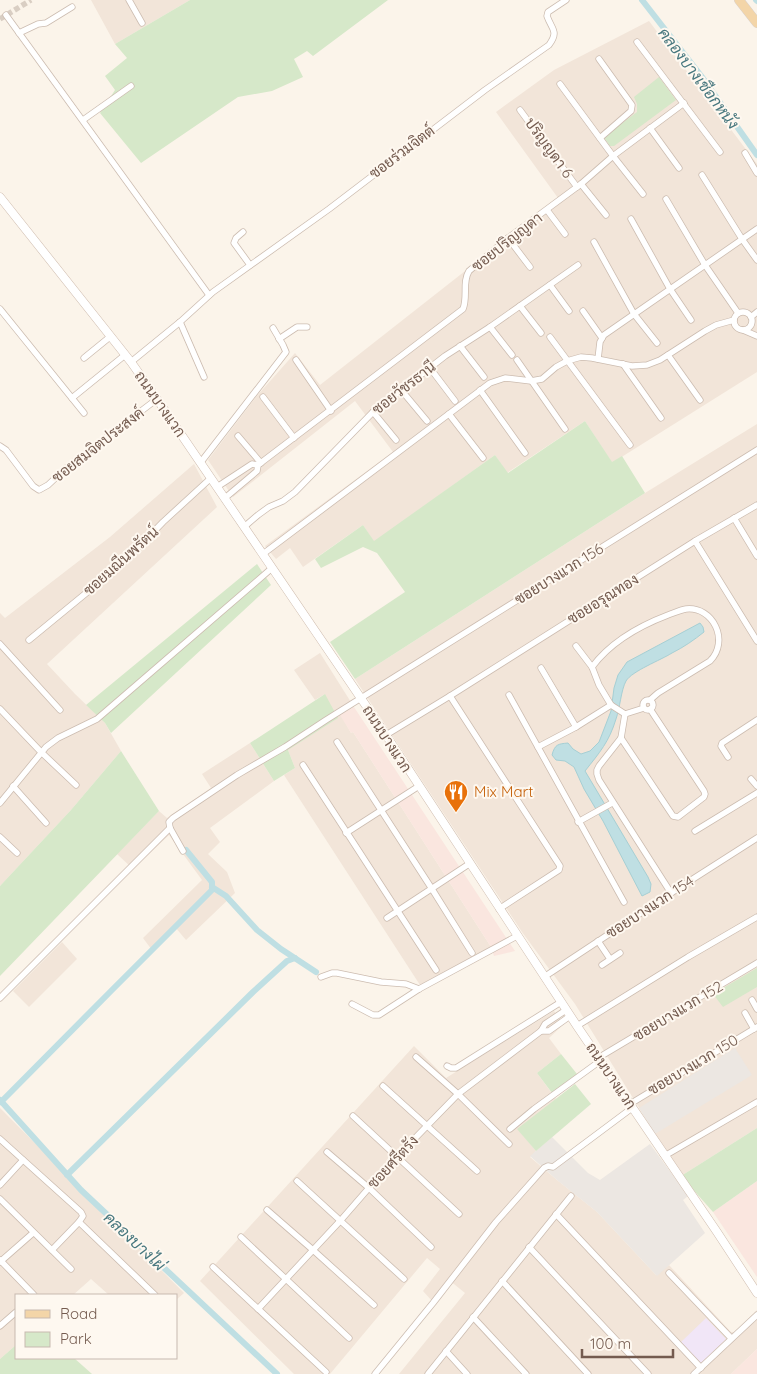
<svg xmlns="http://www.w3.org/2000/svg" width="757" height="1374" font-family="Quicksand,Sarabun,sans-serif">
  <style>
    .residential { fill: #f2e5d9 }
    .commercial { fill: #fae6df }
    .industrial { fill: #ece7e2 }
    .education { fill: #f1e6f7 }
    .green { fill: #d6e8c9 }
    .water { fill: #bfdfe3; stroke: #a6cfd4 }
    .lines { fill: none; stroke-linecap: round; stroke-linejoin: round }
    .canal { stroke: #bfdfe3; stroke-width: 6 }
    .street-tunnel { stroke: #d9cec3; stroke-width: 5.5; stroke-dasharray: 5.5 3; stroke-linecap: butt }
    .street-casing { stroke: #ccbcb0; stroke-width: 7 }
    .secondary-casing { stroke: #cfbcae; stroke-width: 9 }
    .primary-casing { stroke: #d8d1ce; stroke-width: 10 }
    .street { stroke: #fff; stroke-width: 5.5 }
    .secondary { stroke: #fff; stroke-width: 8 }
    .primary { stroke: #f3d5a8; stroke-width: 9 }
    .labels { text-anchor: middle; stroke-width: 4; stroke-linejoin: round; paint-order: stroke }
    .street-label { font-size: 15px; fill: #745b4f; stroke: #fef8f0 }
    .food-label { font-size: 15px; fill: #c56008; stroke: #fef8f0; text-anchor: start }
    .water-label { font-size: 16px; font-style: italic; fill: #47777e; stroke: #fef8f0 }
  </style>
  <rect width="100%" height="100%" fill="#fbf4ea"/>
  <g class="residential">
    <polygon points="91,0 190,0 115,44"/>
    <polygon points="649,21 757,164 757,372 612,463 585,421 507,473 495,455 374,542 363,525 303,567 290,548 276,559 265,546 393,452 355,401 233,497 208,460 256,397 295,353 320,385 558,198 496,112 554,70"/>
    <polygon points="757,424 757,1128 681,1176 575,1004 522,932 355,679 645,493"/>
    <polygon points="194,464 217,507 47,664 75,694 105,723 121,751 71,810 0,886 0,613 5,618 110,537"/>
    <polygon points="320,653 354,707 341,715 351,733 353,732 491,947 420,985 284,775 295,768 288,750 325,694 315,700 294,670"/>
    <polygon points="250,743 274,781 210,828 220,842 208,854 227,872 235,893 186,940 175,927 152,950 143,938 202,880 169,835 133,869 117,854 159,811 167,818 211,788 202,774"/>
    <polygon points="62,942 77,959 29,1007 13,991"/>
    <polygon points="554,1011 564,1024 549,1038 561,1054 537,1073 556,1099 518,1129 536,1151 530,1157 557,1180 597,1212 656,1275 669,1265 731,1332 735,1332 757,1310 757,1349 731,1374 399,1374 465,1293 449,1280 432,1301 423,1291 440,1269 427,1258 330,1374 294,1374 200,1281 414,1046 446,1078"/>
    <polygon points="0,1108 184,1293 176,1300 176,1295 109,1295 91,1279 73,1295 16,1295 16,1345 0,1359"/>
  </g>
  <g class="commercial">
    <polygon points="354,707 515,951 494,956 491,947 353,732 351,733 340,715"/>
    <polygon points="757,1181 757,1277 713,1212"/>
    <polygon points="757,1349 757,1374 731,1374"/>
  </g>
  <g class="industrial">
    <polygon points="735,1048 752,1075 655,1134 639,1108"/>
    <polygon points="552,1137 588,1173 600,1180 650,1144 688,1196 683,1200 705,1233 657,1276 597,1212 557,1180 530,1156"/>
  </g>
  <polygon class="education" points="706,1318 726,1339 701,1363 681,1342"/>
  <g class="green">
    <polygon points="190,0 388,0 313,56 307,51 294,59 303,77 272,91 238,97 141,163 100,113 115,90 105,76 127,58 115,44"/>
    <polygon points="659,77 676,100 614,146 610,146 605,139 605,136 637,112 637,104 634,97"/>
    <polygon points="585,421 612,462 622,456 645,493 355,679 330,642 405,592 377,553 363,547 321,568 315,559 363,525 374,541 495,455 508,473"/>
    <polygon points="257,564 271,585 111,733 105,723 86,705"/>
    <polygon points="325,694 338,718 288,750 295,768 274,781 250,743"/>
    <polygon points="121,751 159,811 0,976 0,886 71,810"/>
    <polygon points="757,968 757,987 723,1007 713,994"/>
    <polygon points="561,1054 577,1074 552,1093 537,1073"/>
    <polygon points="575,1084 591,1104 536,1151 517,1129"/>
    <polygon points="757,1128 757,1181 713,1212 681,1176"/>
    <polygon points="16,1345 16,1358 74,1358 92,1374 0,1374 0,1359"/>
  </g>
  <path class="water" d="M700,623L703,627L704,632C694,640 684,647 672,653C661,660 632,671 626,681C621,690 620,708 616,719C609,742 600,752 585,771L648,877L651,884L650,892L642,896L603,821L584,789L574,767L565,761L556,760L552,755C555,744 558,744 568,743L573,749L581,754L590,751L599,742L611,711L614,688L618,675L627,662Z"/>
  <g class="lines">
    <g class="canal">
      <polyline points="642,0 702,77 757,155"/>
      <polyline points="756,0 757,1"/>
      <polyline points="212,887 226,896 257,930 281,949 316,972"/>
      <polyline points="0,1100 81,1190 277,1374"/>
      <polyline points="1,1102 111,991 212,890 212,882 186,850"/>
      <polyline points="67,1175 253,992 287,961 295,958"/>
    </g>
    <polyline class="street-tunnel" points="0,19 31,0"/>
    <g class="street-casing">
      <g id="street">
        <polyline points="129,0 142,23"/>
        <polyline points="6,15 209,295"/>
        <polyline points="19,33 38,24 46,23 72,7"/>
        <polyline points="637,42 720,152"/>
        <polyline points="599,59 632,105 631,111 600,138"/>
        <polyline points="560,84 613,156 643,194"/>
        <polyline points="520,110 577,187"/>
        <polyline points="83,120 131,86"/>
        <polyline points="650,128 679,168"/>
        <polyline points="745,153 757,173"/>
        <polyline points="702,175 742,239 757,260"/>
        <polyline points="581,184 606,215"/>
        <polyline points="666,199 705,265 738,313"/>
        <polyline points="547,210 565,234"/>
        <polyline points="631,219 670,289 691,320"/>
        <polyline points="243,232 236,238 234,243 250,265"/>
        <polyline points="508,238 530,267"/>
        <polyline points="594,242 634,314 657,343"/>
        <polyline points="550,285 569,311"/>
        <polyline points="520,306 541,333"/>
        <polyline points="0,309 84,413"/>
        <polyline points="583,311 602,338"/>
        <circle cx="743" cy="321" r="9"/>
        <polyline points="751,317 757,312"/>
        <polyline points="180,322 204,377"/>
        <polyline points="490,327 512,355"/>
        <polyline points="743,330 757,336"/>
        <polyline points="550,337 630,445"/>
        <polyline points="279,339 297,327 307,327"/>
        <polyline points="460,346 484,377"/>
        <polyline points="668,355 700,400"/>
        <polyline points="84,358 111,336"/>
        <polyline points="598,359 600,342 604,335 757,229"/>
        <polyline points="296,360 331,411"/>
        <polyline points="517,360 565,429"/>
        <path d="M131,362L180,322L213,292L329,209L485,90L549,45C559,31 552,30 547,16L548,12L566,0"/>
        <polyline points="623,364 661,418"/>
        <polyline points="430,368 455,401"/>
        <polyline points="480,390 525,453"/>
        <polyline points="402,391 427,421"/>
        <polyline points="263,397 294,438"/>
        <polyline points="72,398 125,355"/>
        <polyline points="373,412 396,440"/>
        <polyline points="449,414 483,458"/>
        <polyline points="238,436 261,463"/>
        <polyline points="0,446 6,450 33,486 39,490 48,485 65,469 157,399"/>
        <polyline points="201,462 286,352 283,345 273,328"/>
        <polyline points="217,487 252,464 258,465"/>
        <path d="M225,498L257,471L258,465L463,309C468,297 462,282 469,271L508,238L581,184L613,156L684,103"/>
        <polyline points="734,518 757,556"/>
        <polyline points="244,527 258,515 269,507 283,501 295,492 373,412 445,356 490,327 578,265"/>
        <polyline points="695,541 757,641"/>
        <polyline points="263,554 490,383 505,378 531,381 542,379 556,367 567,361 581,357 592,358 632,366 647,365 660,360 705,331 716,325 734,320"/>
        <polyline points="29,640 124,562 163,522 211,478"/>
        <polyline points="0,644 60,710"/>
        <polyline points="576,646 592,667"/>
        <polyline points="541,668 576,727"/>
        <polyline points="509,695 624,902"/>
        <polyline points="450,696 560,866 559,870 499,909"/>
        <circle cx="648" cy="705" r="5"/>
        <path d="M611,705L599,685L592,667C610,643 639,626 668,615C674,613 680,610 686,609C713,606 730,641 710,661L658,693L650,700"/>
        <polyline points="0,709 41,752 76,785"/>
        <polyline points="625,714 644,708"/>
        <polyline points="386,735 450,696 695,541 757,505"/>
        <polyline points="621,738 673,816 678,817 704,797 705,794 704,791 650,709"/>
        <polyline points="337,742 432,889 472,953"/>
        <polyline points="538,747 576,727 611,705 625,714 621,738 599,766 597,770 597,774 599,780 671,893"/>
        <polyline points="728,757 721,746 722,743 757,720"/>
        <polyline points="303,765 436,970"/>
        <polyline points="751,779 757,786"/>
        <polyline points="13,786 46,823"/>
        <polyline points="0,803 46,747 58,738 97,719 272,568"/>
        <polyline points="578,822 612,803"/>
        <polyline points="695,831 757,793"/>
        <polyline points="346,833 419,786"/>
        <polyline points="0,837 17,853"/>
        <polyline points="183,851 170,828 169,822 173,818 237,775 285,747 326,720 757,450"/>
        <polyline points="387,918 469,864"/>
        <polyline points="598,941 610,959"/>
        <polyline points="602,965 620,953"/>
        <polyline points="321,977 332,973 337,973 381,982 406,984 419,989"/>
        <polyline points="544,977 671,893 757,838"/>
        <polyline points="0,998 170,828"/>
        <polyline points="752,1000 757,1009"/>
        <polyline points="352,1004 373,1015 379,1015 419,989 517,936"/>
        <polyline points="745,1013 754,1029"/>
        <polyline points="577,1026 688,957 757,917"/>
        <polyline points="541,1031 549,1031 570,1016"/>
        <polyline points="416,1057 458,1094 509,1144"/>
        <polyline points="598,1058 757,963"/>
        <polyline points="447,1066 451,1068 456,1068 561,1002"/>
        <polyline points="383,1086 477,1171"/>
        <polyline points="630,1104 757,1027"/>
        <polyline points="353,1116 459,1214"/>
        <polyline points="510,1129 534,1109 600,1061"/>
        <polyline points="0,1139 81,1212 83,1216 79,1222"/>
        <polyline points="327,1152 369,1188 431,1247"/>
        <polyline points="663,1154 668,1154 757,1102"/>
        <polyline points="297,1181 404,1279"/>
        <polyline points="0,1185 23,1160"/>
        <polyline points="0,1199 71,1269"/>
        <polyline points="267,1210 313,1250 374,1305"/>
        <polyline points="556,1214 701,1368"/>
        <polyline points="241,1237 349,1338"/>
        <polyline points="529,1247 648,1374"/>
        <polyline points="52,1250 79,1222 155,1295"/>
        <polyline points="0,1260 34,1295"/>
        <polyline points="0,1262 33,1233"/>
        <polyline points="213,1267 326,1372"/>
        <polyline points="669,1273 731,1338"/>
        <polyline points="502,1281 588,1374"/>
        <polyline points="258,1309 341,1220 388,1166 458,1094 541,1031 545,1024 566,1010"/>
        <polyline points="473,1317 526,1374"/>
        <polyline points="0,1326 16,1312"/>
        <polyline points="446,1351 467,1374"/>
        <polyline points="375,1374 433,1303 496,1222 544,1168 548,1166 553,1167 632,1108"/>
        <polyline points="428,1374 571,1196"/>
        <polyline points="694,1374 757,1315"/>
      </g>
    </g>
    <g class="secondary-casing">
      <polyline id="secondary" points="0,197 131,362 157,399 386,735 577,1026 717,1232 757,1293"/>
    </g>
    <g class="primary-casing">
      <polyline id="primary" points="739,0 757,23"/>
    </g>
    <use href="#street" class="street"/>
    <use href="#secondary" class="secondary"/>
    <use href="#primary" class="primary"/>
  </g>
  <defs>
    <g id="restaurant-pin" transform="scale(1.25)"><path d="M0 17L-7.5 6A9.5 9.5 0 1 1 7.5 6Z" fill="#e8710a" stroke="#fef8f0"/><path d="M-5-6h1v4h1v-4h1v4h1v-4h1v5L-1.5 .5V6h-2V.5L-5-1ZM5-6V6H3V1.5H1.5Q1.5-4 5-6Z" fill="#fff"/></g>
  </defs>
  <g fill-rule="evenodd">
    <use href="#restaurant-pin" x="456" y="792"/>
  </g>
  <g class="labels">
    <g class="street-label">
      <text transform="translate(549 148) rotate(54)" y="5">ปริญญดา 6</text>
      <text transform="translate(402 152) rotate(-37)" y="5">ซอยร่วมจิตต์</text>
      <text transform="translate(507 242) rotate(-38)" y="5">ซอยปริญญดา</text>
      <text transform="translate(404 388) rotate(-38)" y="5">ซอยวัชรธานี</text>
      <text transform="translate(160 404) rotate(55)" y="5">ถนนบางแวก</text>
      <text transform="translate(98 445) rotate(-38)" y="5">ซอยสมจิตประสงค์</text>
      <text transform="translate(121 561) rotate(-42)" y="5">ซอยมณีนพรัตน์</text>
      <text transform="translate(559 574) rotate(-32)" y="5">ซอยบางแวก 156</text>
      <text transform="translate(603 599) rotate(-32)" y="5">ซอยอรุณทอง</text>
      <text transform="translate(387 739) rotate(57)" y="5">ถนนบางแวก</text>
      <text transform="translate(650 907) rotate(-33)" y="5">ซอยบางแวก 154</text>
      <text transform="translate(678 1011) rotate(-31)" y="5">ซอยบางแวก 152</text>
      <text transform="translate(693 1065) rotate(-31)" y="5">ซอยบางแวก 150</text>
      <text transform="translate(611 1076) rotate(56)" y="5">ถนนบางแวก</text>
      <text transform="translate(393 1162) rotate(-47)" y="5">ซอยศรีตรัง</text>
    </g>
    <g class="food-label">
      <text x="474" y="797">Mix Mart</text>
    </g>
    <g class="water-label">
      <text transform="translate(699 78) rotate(53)" y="6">คลองบางเชือกหนัง</text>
      <text transform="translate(135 1241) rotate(43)" y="6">คลองบางไผ่</text>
    </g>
  </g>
  <rect x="15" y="1294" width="162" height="65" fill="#fef8f0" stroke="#c7b9b0"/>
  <rect x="25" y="1310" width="25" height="8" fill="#f3d5a8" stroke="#c7b9b0"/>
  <text x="60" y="1319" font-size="15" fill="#745b4f">Road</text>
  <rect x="25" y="1332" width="25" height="15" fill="#d6e8c9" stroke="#c7b9b0"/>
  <text x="60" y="1344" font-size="15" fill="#745b4f">Park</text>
  <path d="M582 1349v8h91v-8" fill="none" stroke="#745b4f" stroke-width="2.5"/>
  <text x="590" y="1349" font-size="15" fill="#745b4f" stroke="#fef8f0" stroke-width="4" paint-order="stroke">100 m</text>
</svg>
